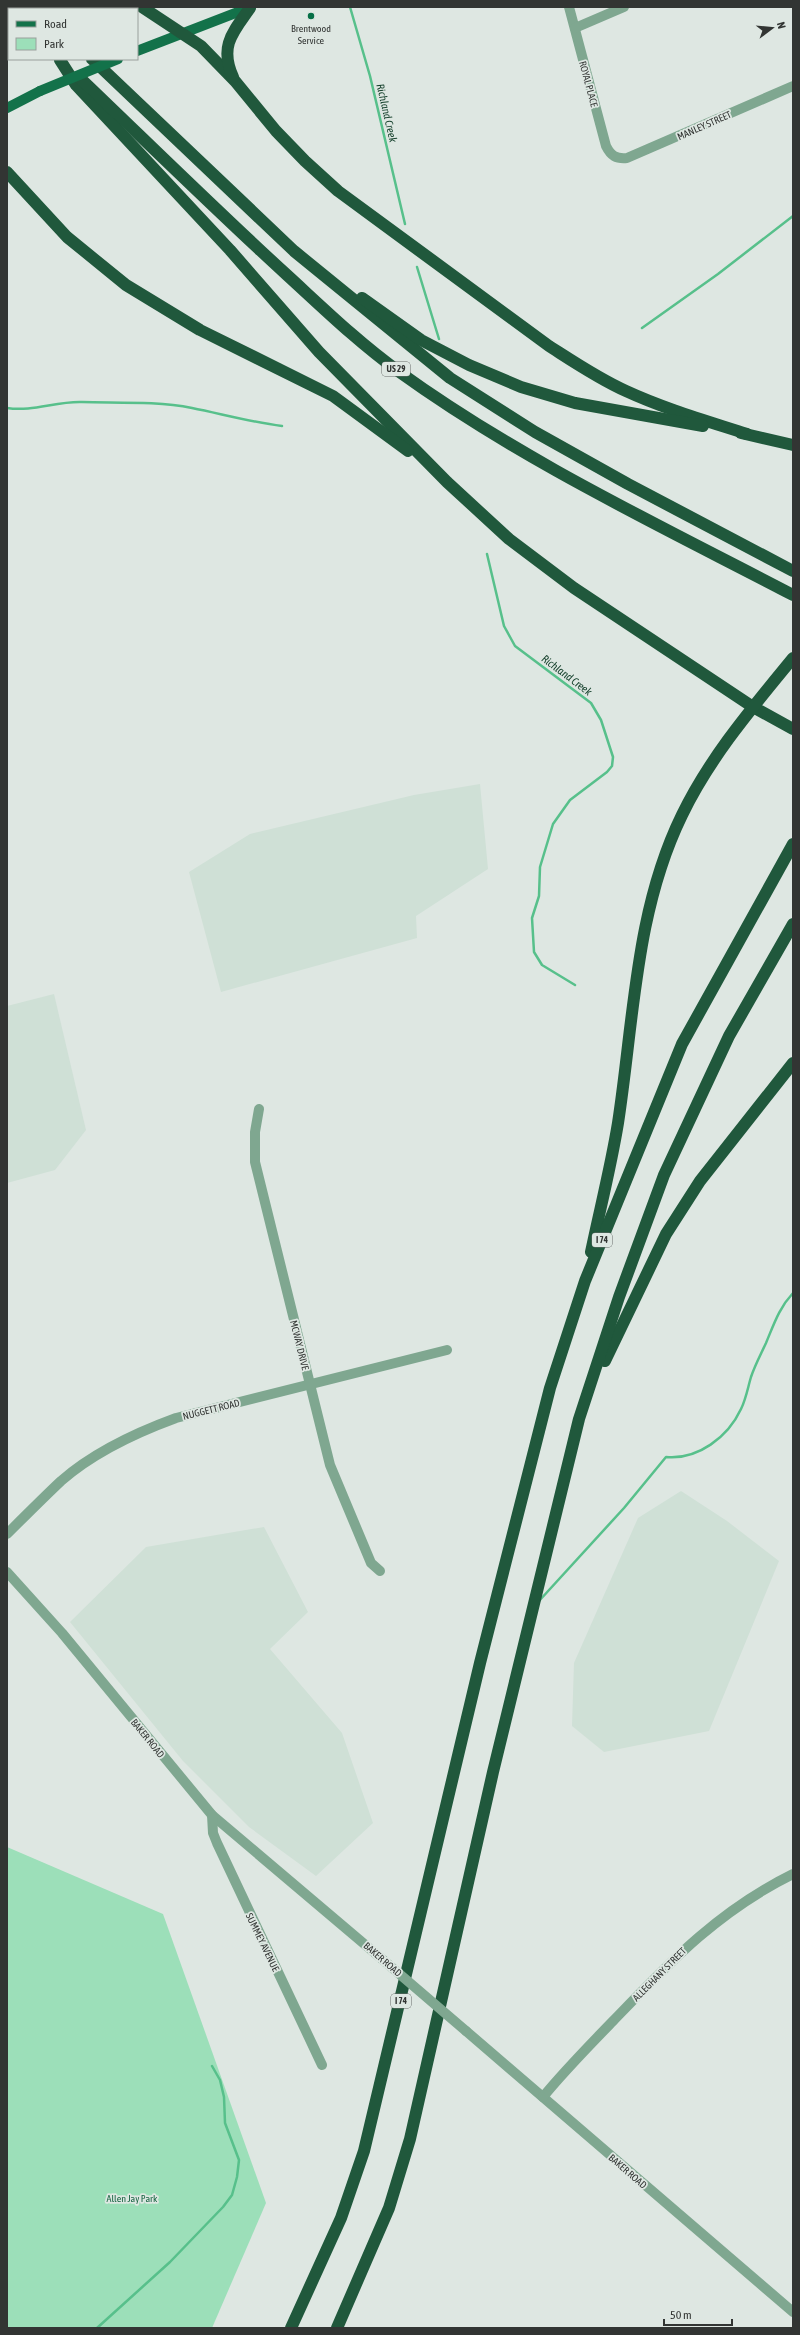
<svg xmlns="http://www.w3.org/2000/svg" width="800" height="2335" font-family="'Asap Condensed',sans-serif">
  <style>
    .built { fill: #cfe0d6 }
    .green { fill: #9cdfb9 }
    .lines { fill: none; stroke-linecap: round; stroke-linejoin: round }
    .stream { stroke: #57c08b; stroke-width: 2.5 }
    .minor { stroke: #7fa790; stroke-width: 10 }
    .major { stroke: #13724a; stroke-width: 10 }
    .highway { stroke: #20583c; stroke-width: 12 }
    .minor-bridge { stroke: #7fa790; stroke-width: 10 }
    .major-bridge { stroke: #13724a; stroke-width: 10 }
    .poi-dot { fill: #066f46; stroke: #dee7e2; stroke-width: 1.5 }
    .labels { text-anchor: middle; stroke-width: 3.5; stroke-linejoin: round; paint-order: stroke }
    .shield { fill: #dee7e2; stroke: #666a68; stroke-width: 1 }
    .shield-label { font-size: 9px; font-weight: bold; fill: #323533 }
    .poi-label { font-size: 10px; fill: #323533; stroke: #dee7e2 }
    .street-label { font-size: 10px; fill: #323533; stroke: #dee7e2 }
    .park-label { font-size: 10px; fill: #156340; stroke: #dee7e2 }
    .water-label { font-size: 11px; font-style: italic; fill: #123e29; stroke: #dee7e2 }
  </style>
  <rect width="100%" height="100%" fill="#dee7e2"/>
  <g class="built">
    <polygon points="480,784 488,869 416,916 417,938 221,992 189,872 250,834 414,795"/>
    <polygon points="54,994 86,1130 55,1170 7,1183 7,1006"/>
    <polygon points="681,1491 727,1521 779,1561 709,1731 604,1752 572,1726 574,1663 638,1518"/>
    <polygon points="264,1527 308,1612 270,1649 342,1733 373,1823 316,1876 249,1827 183,1761 70,1622 146,1547"/>
  </g>
  <polygon class="green" points="7,1847 163,1914 266,2203 212,2328 7,2328"/>
  <g class="lines">
    <g class="stream">
      <polyline points="350,7 370,76 405,224"/>
      <polyline points="417,267 439,339"/>
      <polyline points="642,328 718,274 793,216"/>
      <path d="M7,408C33,412 56,401 82,402C118,403 157,401 192,408C222,414 251,422 282,426"/>
      <polyline points="487,554 504,626 515,646 591,703 601,720 613,757 612,766 607,772 570,800 553,824 540,867 539,896 532,918 534,952 542,965 575,985"/>
      <path d="M539,1601L624,1508L666,1457C698,1460 728,1437 741,1409C746,1399 748,1387 751,1377C755,1365 761,1354 766,1343C774,1324 779,1308 793,1293"/>
      <polyline points="97,2328 170,2262 223,2207 232,2195 237,2177 239,2160 225,2123 224,2097 220,2080 212,2066"/>
    </g>
    <g class="minor">
      <path d="M569,7L606,146C611,156 616,159 627,158L793,86"/>
      <polyline points="575,28 624,7"/>
      <polyline points="259,1109 255,1132 255,1162 330,1465 371,1563 380,1571"/>
      <path d="M7,1534C25,1516 43,1498 61,1481C94,1452 135,1433 176,1418L447,1350"/>
      <polyline points="7,1572 62,1633 212,1815 382,1959"/>
      <polyline points="212,1815 213,1833 217,1843 322,2065"/>
      <polyline points="466,2031 793,2312"/>
      <path d="M543,2097C565,2070 589,2046 613,2021C670,1962 718,1911 793,1874"/>
    </g>
    <g class="major">
      <polyline points="137,51 251,7"/>
      <polyline points="7,108 40,91"/>
    </g>
    <g class="highway">
      <polyline points="7,7 9,9"/>
      <polyline points="38,7 40,9"/>
      <path d="M142,7L201,46L235,81L276,131L305,161L338,191L549,346C574,362 599,379 626,391C665,409 707,421 747,434"/>
      <polyline points="92,59 294,251 450,378 535,432 628,484 793,571"/>
      <polyline points="60,60 76,85 230,250 319,352 447,482 509,539 574,588 753,707 793,729"/>
      <path d="M233,77C219,46 233,32 250,8"/>
      <path d="M80,78C149,144 217,211 287,275C323,308 358,342 398,371C521,460 659,525 793,595"/>
      <polyline points="7,172 67,237 126,285 200,330 333,396 408,451"/>
      <polyline points="362,298 421,340 469,365 521,387 575,403 703,426"/>
      <polyline points="741,433 793,445"/>
      <path d="M591,1252C600,1209 611,1166 618,1123C634,1019 635,911 682,815C710,757 752,708 793,658"/>
      <polyline points="605,1361 666,1234 700,1181 793,1063"/>
      <polyline points="291,2328 341,2218 364,2151 480,1663 550,1388 585,1281 682,1044 793,844"/>
      <polyline points="337,2328 389,2208 410,2139 493,1772 579,1419 619,1297 664,1175 729,1036 793,924"/>
    </g>
    <polyline class="minor-bridge" points="382,1959 466,2031"/>
    <polyline class="major-bridge" points="40,91 118,59"/>
  </g>
  <circle class="poi-dot" cx="311" cy="16" r="4"/>
  <g class="labels">
    <g class="shield">
      <rect x="382" y="362" width="28" height="14" rx="3"/>
      <rect x="592" y="1233" width="20" height="14" rx="3"/>
      <rect x="391" y="1994" width="20" height="14" rx="3"/>
    </g>
    <g class="shield-label">
      <text x="396" y="372">US 29</text>
      <text x="602" y="1243">I 74</text>
      <text x="401" y="2004">I 74</text>
    </g>
    <g class="poi-label">
      <text x="311" y="32">Brentwood<tspan x="311" dy="12">Service</tspan></text>
    </g>
    <g class="street-label">
      <text transform="translate(589 84) rotate(75)" y="4">ROYAL PLACE</text>
      <text transform="translate(704 125) rotate(-24)" y="4">MANLEY STREET</text>
      <text transform="translate(300 1345) rotate(76)" y="4">MCWAY DRIVE</text>
      <text transform="translate(211 1409) rotate(-14)" y="4">NUGGETT ROAD</text>
      <text transform="translate(148 1738) rotate(51)" y="4">BAKER ROAD</text>
      <text transform="translate(263 1942) rotate(64)" y="4">SUMMEY AVENUE</text>
      <text transform="translate(383 1959) rotate(41)" y="4">BAKER ROAD</text>
      <text transform="translate(659 1974) rotate(-45)" y="4">ALLEGHANY STREET</text>
      <text transform="translate(628 2171) rotate(41)" y="4">BAKER ROAD</text>
    </g>
    <g class="park-label">
      <text x="132" y="2202">Allen Jay Park</text>
    </g>
    <g class="water-label">
      <text transform="translate(387 113) rotate(77)" y="4">Richland Creek</text>
      <text transform="translate(567 675) rotate(37)" y="4">Richland Creek</text>
    </g>
  </g>
  <rect width="800" height="2335" fill="none" stroke="#323533" stroke-width="16"/>
  <rect x="8" y="8" width="130" height="52" fill="#dee7e2" stroke="#99a09c"/>
  <rect x="16" y="21" width="20" height="6" fill="#13724a" stroke="#99a09c"/>
  <text x="44" y="28" font-size="12" fill="#323533">Road</text>
  <rect x="16" y="38" width="20" height="12" fill="#9cdfb9" stroke="#99a09c"/>
  <text x="44" y="48" font-size="12" fill="#323533">Park</text>
  <g transform="translate(772 28) rotate(74)" stroke="#dee7e2" stroke-width="3" paint-order="stroke">
  <path d="M0-3L7 15L0 10L-7 15Z" fill="#323533"/>
  <text y="-6" font-size="11" font-weight="bold" text-anchor="middle" fill="#323533">N</text>
  </g>
  <path d="M664 2319v6h68v-6" fill="none" stroke="#323533" stroke-width="2"/>
  <text x="670" y="2319" font-size="12" fill="#323533" stroke="#dee7e2" stroke-width="3" paint-order="stroke">50 m</text>
</svg>
